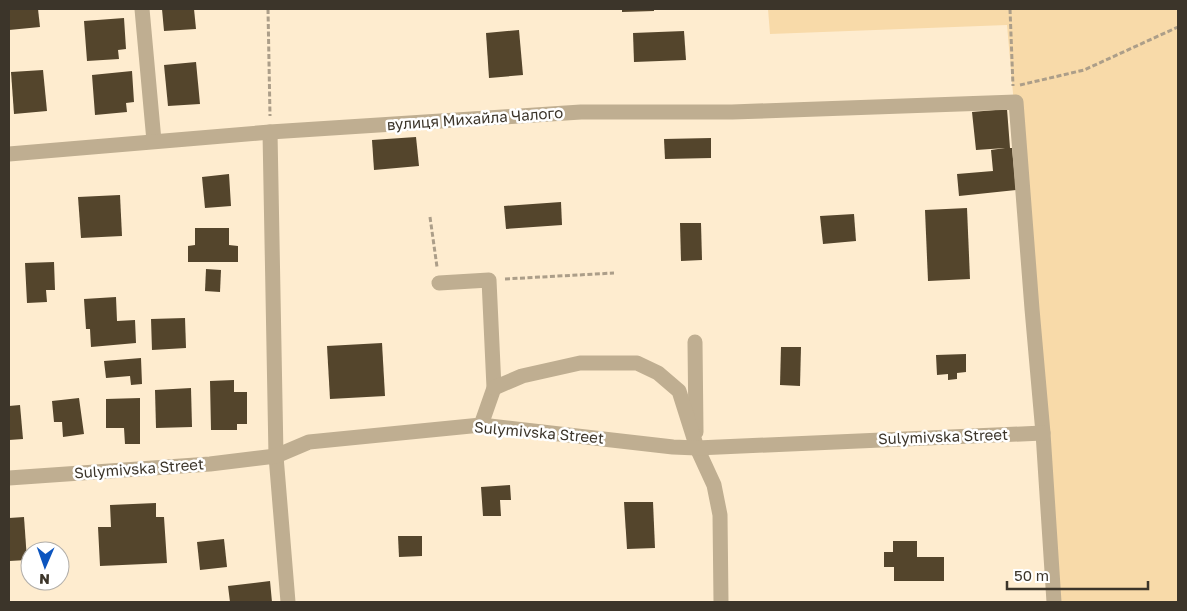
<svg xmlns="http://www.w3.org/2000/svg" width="1187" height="611" font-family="'Golos Text',sans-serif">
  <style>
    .green { fill: #f8daa9 }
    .building { fill: #54452c }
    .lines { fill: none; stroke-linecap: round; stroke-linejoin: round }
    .path { stroke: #ac9e89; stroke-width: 3; stroke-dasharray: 5 2.5; stroke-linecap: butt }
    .minor { stroke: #bfae91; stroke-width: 15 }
    .labels { text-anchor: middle; stroke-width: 5; stroke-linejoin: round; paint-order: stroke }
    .street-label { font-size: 15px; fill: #3c352a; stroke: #fff }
  </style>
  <rect width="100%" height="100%" fill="#feeccf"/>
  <polygon class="green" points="768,9 1178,9 1178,602 1054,602 1032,309 1007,25 770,34"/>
  <g class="building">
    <polygon points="9,9 38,9 40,27 9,30"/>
    <polygon points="162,9 194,9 196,29 164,31"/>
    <polygon points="622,9 654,9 654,11 622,12"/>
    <polygon points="124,18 126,49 118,50 119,59 87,61 84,21"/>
    <polygon points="519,30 523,75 489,78 486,33"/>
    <polygon points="684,31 686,60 634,62 633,33"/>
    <polygon points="196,62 200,104 168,106 164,65"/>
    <polygon points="43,70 47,111 14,114 11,72"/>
    <polygon points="132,71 134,102 126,103 127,112 95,115 92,75"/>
    <polygon points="1007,109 1010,148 1012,148 1016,190 959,196 957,174 993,171 991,150 1005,148 976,150 972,112"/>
    <polygon points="416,137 419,166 374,170 372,140"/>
    <polygon points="711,138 711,158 665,159 664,139"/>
    <polygon points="229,174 231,206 205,208 202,177"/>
    <polygon points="120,195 122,236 81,238 78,197"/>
    <polygon points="561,202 562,225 506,229 504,206"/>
    <polygon points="967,208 970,279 928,281 925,210"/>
    <polygon points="854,214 856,241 823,244 820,216"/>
    <polygon points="680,223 701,223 702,260 681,261"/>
    <polygon points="195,228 229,228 229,245 238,246 238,262 188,262 188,246 195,245"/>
    <polygon points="54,262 55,290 46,290 47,302 27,303 25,263"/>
    <polygon points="206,269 221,270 220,292 205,291"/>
    <polygon points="116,297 117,321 135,320 136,343 91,347 90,329 86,329 84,299"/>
    <polygon points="185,318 186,348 152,350 151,319"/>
    <polygon points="382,343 385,396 330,399 327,346"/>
    <polygon points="781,347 801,347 800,386 780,385"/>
    <polygon points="966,354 966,372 957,373 957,379 948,380 948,374 937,375 936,355"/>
    <polygon points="141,358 142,384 131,385 130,376 106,378 104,361"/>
    <polygon points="234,380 234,392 247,392 247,424 237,424 237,430 211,430 210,381"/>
    <polygon points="191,388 192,427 156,428 155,390"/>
    <polygon points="79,398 84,434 63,437 62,422 54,422 52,401"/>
    <polygon points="140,398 140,444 125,444 124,428 106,428 106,399"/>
    <polygon points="20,405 23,439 9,440 9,406"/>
    <polygon points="510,485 511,500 500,500 501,516 483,516 481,487"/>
    <polygon points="624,502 653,502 655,548 627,549"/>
    <polygon points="156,503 156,517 164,517 167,563 100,566 98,527 111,527 110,505"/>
    <polygon points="24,517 27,560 9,561 9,518"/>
    <polygon points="398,536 422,536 422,556 399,557"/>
    <polygon points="224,539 227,567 200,570 197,542"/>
    <polygon points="893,541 917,541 917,557 944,557 944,581 894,581 894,567 884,567 884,552 893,552"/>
    <polygon points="270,581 272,602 230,602 228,586"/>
  </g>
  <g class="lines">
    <g class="path">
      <polyline points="268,9 270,116"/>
      <polyline points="1010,9 1013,86"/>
      <polyline points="1020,85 1084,70 1178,27"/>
      <polyline points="430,217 437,267"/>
      <polyline points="505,279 614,273"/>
    </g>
    <g class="minor">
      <polyline points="142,9 154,141"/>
      <polyline points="270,132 276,456 288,602"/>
      <polyline points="9,154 270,132 581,112 732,112 1016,102 1032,309 1043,433 1054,602"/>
      <polyline points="439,283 489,280 494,388 481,425"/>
      <polyline points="695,342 696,432"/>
      <polyline points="494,388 522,376 580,363 637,363 658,373 679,391 697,448 714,485 720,515 721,602"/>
      <polyline points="9,478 210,464 276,456 309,442 481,425 673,447 697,448 1043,433"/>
    </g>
  </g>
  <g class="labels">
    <g class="street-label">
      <text transform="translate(475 119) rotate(-4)" y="5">вулиця Михайла Чалого</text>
      <text transform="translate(539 433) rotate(5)" y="5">Sulymivska Street</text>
      <text transform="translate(943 437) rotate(-2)" y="5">Sulymivska Street</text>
      <text transform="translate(139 469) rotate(-4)" y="5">Sulymivska Street</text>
    </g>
  </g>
  <rect width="1187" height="611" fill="none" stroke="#3c352a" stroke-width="20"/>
  <g transform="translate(45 566) rotate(182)"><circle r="24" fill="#ffffff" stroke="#b1aeaa"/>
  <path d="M0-4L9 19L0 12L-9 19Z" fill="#0c55bf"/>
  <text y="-8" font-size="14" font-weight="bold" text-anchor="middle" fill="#3c352a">N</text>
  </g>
  <path d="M1007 581v8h141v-8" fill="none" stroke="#3c352a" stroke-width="2.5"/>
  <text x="1014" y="581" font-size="15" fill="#3c352a" stroke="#ffffff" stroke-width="4" paint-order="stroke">50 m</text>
</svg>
